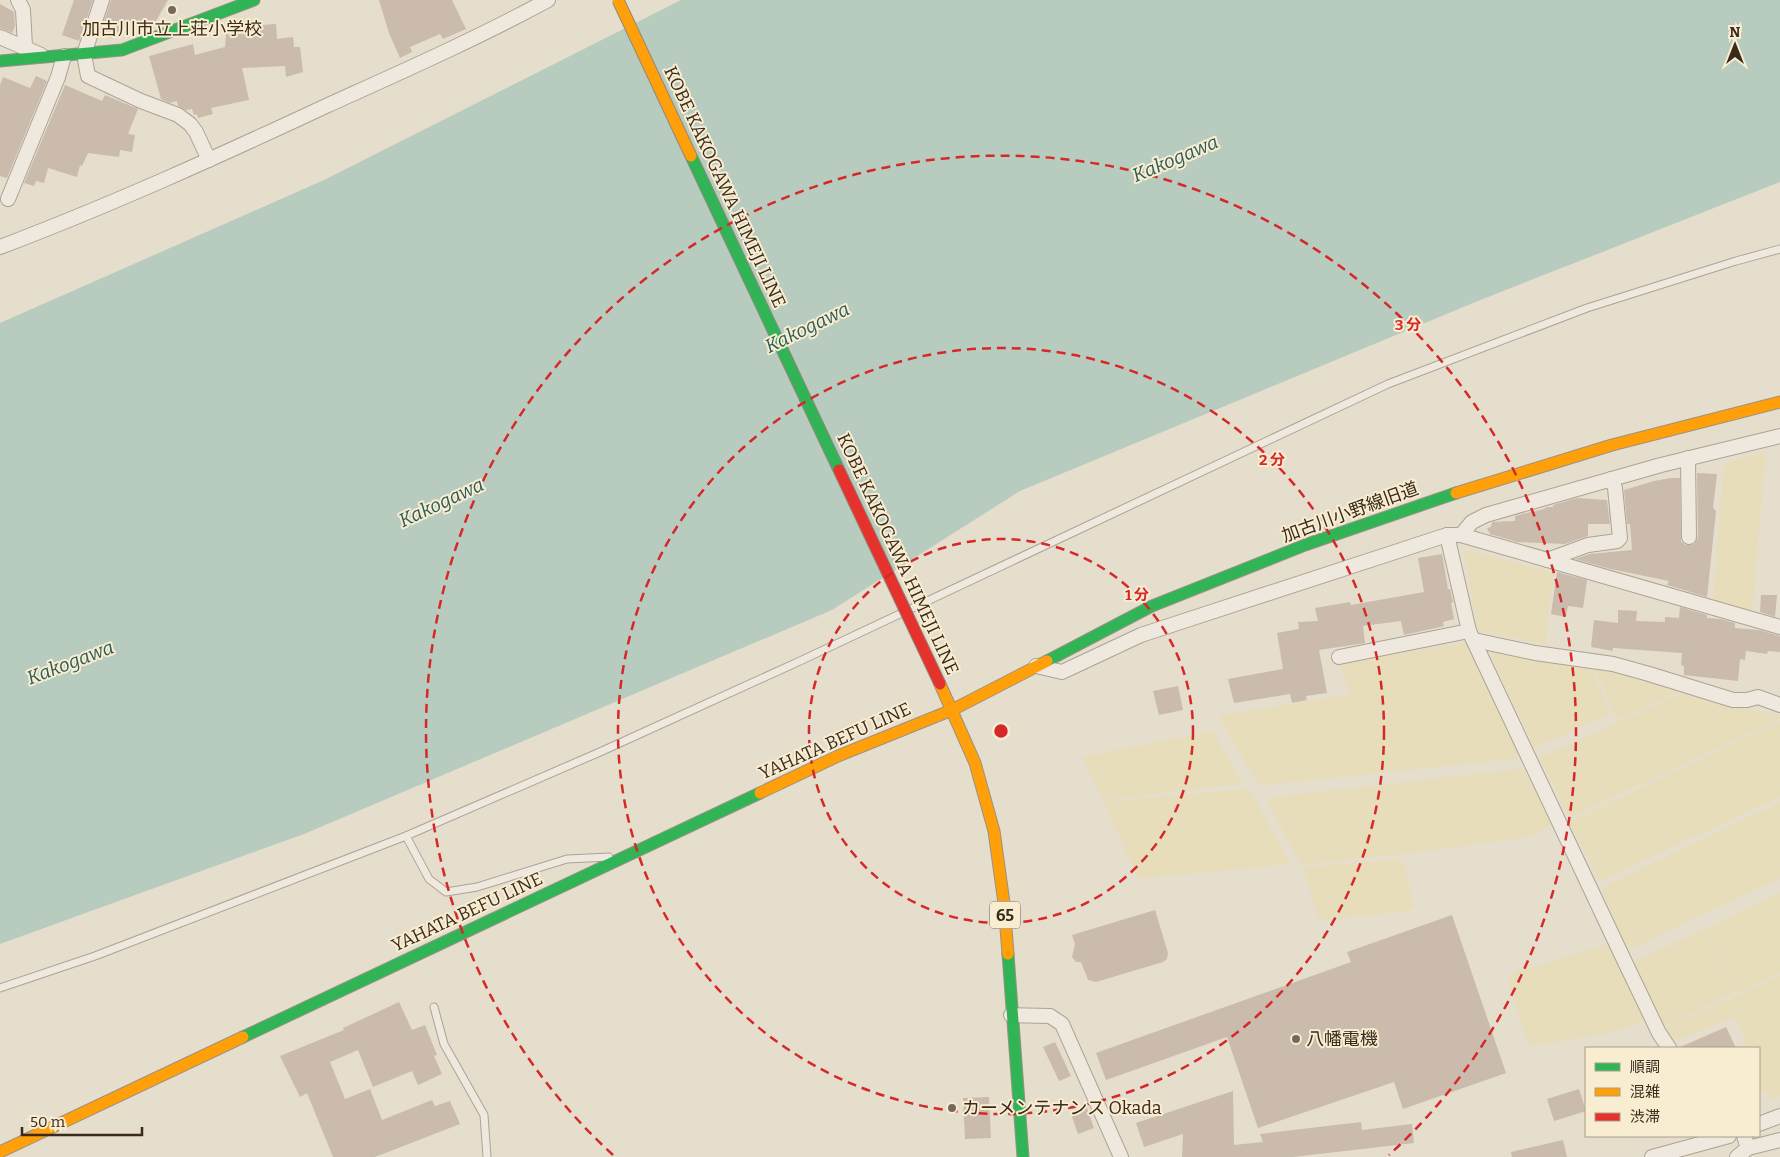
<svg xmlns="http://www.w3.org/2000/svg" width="1780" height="1157" font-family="Bitter,'Noto Sans JP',serif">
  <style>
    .farmland { fill: #e7ddbb }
    .water { fill: #b8cbbf }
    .building { fill: #cabbac }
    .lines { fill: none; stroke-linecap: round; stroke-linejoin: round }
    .lane-casing { stroke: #aba395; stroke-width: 9 }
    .street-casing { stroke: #aba395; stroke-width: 16 }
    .fast-casing { stroke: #9b9285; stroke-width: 13 }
    .slow-casing { stroke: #9b9285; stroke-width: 13 }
    .lane { stroke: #eee8de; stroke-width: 7 }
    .street { stroke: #eee8de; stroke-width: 14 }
    .fast { stroke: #30b455; stroke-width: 11 }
    .slow { stroke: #ff9f0a; stroke-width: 11 }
    .fast-bridge-casing { stroke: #91887c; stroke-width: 13; stroke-linecap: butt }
    .slow-bridge-casing { stroke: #91887c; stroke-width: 13; stroke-linecap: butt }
    .jam-bridge-casing { stroke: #91887c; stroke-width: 13; stroke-linecap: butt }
    .fast-bridge { stroke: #30b455; stroke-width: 11 }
    .slow-bridge { stroke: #ff9f0a; stroke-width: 11 }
    .jam-bridge { stroke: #e5322d; stroke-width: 11 }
    .ring { fill: none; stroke: #d62828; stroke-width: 2.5; stroke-dasharray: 9 6 }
    .poi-dot { fill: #77695a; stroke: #f8ecd1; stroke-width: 2 }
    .labels { text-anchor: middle; stroke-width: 4; stroke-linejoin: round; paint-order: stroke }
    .shield { fill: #f8ecd1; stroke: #746452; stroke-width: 1 }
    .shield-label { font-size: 16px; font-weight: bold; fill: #3b2a1c }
    .poi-label { font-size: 18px; fill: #3b2a1c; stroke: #f8ecd1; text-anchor: start }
    .street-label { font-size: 18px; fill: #3b2a1c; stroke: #f8ecd1 }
    .water-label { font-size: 19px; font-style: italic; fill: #2a5c57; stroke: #f8ecd1 }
    .centre { fill: #d62828; stroke: #f8ecd1; stroke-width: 2.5 }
    .ring-label { font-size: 15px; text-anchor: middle; font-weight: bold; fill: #d62828; stroke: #f8ecd1; stroke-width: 4; stroke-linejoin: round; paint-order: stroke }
  </style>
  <rect width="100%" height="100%" fill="#e6decc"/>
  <g class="farmland">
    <polygon points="1766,451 1752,612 1713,601 1724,464"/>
    <polygon points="1463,549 1554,573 1545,645 1478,630"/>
    <polygon points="1466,642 1520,754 1513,759 1266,785 1256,781 1219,716 1350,694 1340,664"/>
    <polygon points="1493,651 1591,667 1611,714 1534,748 1491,655"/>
    <polygon points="1595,668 1629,674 1656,682 1678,692 1617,720"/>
    <polygon points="1681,694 1733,706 1780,715 1780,719 1569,818 1539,758"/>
    <polygon points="1780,722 1780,797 1600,881 1569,822"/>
    <polygon points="1212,731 1242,782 1239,784 1103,800 1082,757"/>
    <polygon points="1527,768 1529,775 1552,823 1532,837 1412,853 1301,865 1266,798"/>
    <polygon points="1246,789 1252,794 1290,864 1138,879 1104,802"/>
    <polygon points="1780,802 1780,878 1628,950 1601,888"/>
    <polygon points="1384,860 1402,860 1406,869 1414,908 1402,912 1319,920 1303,868"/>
    <polygon points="1780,893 1780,973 1735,993 1705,929"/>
    <polygon points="1704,929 1734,993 1664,1027 1634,962"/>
    <polygon points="1609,944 1645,1021 1602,1035 1529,1046 1506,975"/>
    <polygon points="1780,976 1780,1096 1774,1100 1761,1089 1759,1084 1759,1048 1747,1048 1736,1017 1672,1042 1665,1028"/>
  </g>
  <polygon class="water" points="681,0 1780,0 1780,182 1478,301 1020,491 832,610 304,834 0,944 0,323 324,180"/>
  <g class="building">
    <polygon points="74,0 93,0 79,41 62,35"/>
    <polygon points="111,0 168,0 156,21 142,26 127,20 122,34 116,32 111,38 100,33"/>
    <polygon points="379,0 452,0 466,29 443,39 440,34 410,47 412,52 400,58 389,33"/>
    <polygon points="0,4 14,12 15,26 12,33 0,28"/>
    <polygon points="276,24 277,39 293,37 294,47 300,47 303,72 286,77 285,66 242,68 249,100 211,108 213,114 198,118 197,114 194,115 192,109 186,110 178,106 177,101 170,103 161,99 149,56 193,44 195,55 225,47 226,34 248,34 247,26"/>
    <polygon points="36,76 47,81 7,178 0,176 0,85 3,77 30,88"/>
    <polygon points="65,85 102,101 105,95 138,109 128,134 135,135 132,152 120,150 119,157 88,153 82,166 80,165 77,177 48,168 44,183 36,181 34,186 24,183"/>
    <polygon points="1697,473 1717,474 1713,508 1716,511 1707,597 1667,585 1669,581 1611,569 1575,559 1590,554 1632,550 1630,524 1627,524 1624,490 1654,481 1671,478 1680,478 1681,541 1685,545 1694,544 1698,537"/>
    <polygon points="1577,498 1607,500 1610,524 1588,524 1588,536 1565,544 1517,542 1490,534 1487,528 1491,527 1492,522 1515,521 1515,516 1544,509 1547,507 1553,507 1553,505"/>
    <polygon points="1442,554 1448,589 1450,589 1453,602 1451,603 1454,619 1443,622 1444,626 1404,635 1401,621 1363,626 1365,643 1319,650 1327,693 1306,696 1307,700 1292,703 1290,694 1234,703 1228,679 1283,669 1277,633 1299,629 1298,622 1318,621 1315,608 1350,602 1351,605 1424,592 1418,558"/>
    <polygon points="1557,572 1587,580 1583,608 1568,606 1566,617 1551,614"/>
    <polygon points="1761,595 1777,595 1775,617 1760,612"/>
    <polygon points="1680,607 1707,615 1707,618 1720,619 1735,623 1735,628 1759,630 1780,636 1780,652 1768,651 1767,654 1746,651 1745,660 1740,659 1738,681 1684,675 1684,666 1681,665 1682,653 1613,648 1613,651 1591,647 1594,620 1618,623 1618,610 1637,611 1636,621 1665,622 1665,617 1679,618"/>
    <polygon points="1178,686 1183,710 1159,715 1153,691"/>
    <polygon points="1155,910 1168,953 1167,959 1163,962 1096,982 1088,980 1081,962 1076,962 1072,957 1075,944 1072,935"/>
    <polygon points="1452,915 1506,1073 1403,1109 1394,1082 1258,1128 1227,1037 1106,1080 1096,1053 1351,962 1347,952"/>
    <polygon points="399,1002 412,1030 425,1025 437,1055 434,1056 442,1074 418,1085 412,1071 373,1087 358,1050 330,1062 345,1099 370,1089 382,1120 432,1100 435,1106 450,1101 460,1124 375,1157 333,1157 307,1093 300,1097 280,1056 344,1030 343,1028"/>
    <polygon points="1726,1027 1736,1048 1678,1048"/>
    <polygon points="1055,1042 1071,1076 1059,1081 1043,1047"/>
    <polygon points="1579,1089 1586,1111 1554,1121 1547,1099"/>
    <polygon points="1233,1091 1234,1145 1263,1142 1260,1134 1361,1122 1362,1130 1412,1124 1414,1143 1293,1157 1182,1157 1183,1134 1144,1147 1136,1123"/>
    <polygon points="989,1097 991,1138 965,1139 963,1098"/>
    <polygon points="1087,1108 1094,1128 1078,1134 1071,1114"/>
    <polygon points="1563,1140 1567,1157 1512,1157 1511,1152"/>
  </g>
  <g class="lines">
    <g class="lane-casing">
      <g id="lane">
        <polyline points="406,836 429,879 446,892 477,887 567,859 609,857"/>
        <polyline points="0,988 95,956 406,836 600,752 800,661 1388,384 1587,308 1736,261 1780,249"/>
        <polyline points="434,1007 444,1044 484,1115 487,1157"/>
      </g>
    </g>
    <g class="street-casing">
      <g id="street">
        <polyline points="18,0 23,10 25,47"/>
        <polyline points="102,0 84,54 88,76 141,101 178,115 190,124 196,132 209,160"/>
        <polyline points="0,37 41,55"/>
        <polyline points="8,199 58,77 64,56"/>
        <path d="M0,247C111,205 219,156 326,106C401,72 476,39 548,0"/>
        <polyline points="1688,458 1689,537"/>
        <polyline points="1447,535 1469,631 1624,960 1659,1033 1669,1048"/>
        <polyline points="1461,535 1780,627"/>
        <polyline points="1547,560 1588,545 1617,541 1620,538 1615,488 1611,479"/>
        <polyline points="1474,640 1535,653 1613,664 1649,674 1733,700 1747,700 1758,697 1780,705"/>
        <polyline points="1339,657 1469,631"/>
        <polyline points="1036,666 1062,672 1141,635 1447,535 1461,535 1472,522 1486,515 1661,465 1780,436"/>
        <polyline points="1011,1015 1050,1016 1062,1024 1121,1157"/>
        <polyline points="1759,1124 1780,1116"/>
        <polyline points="1744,1136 1748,1148"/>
        <polyline points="1652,1157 1729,1136"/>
        <polyline points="1737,1157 1748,1148 1780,1140"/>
      </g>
    </g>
    <g class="fast-casing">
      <g id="fast">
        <polyline points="0,61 122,50 254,0"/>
        <polyline points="1047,661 1152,606 1305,545 1456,493"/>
        <polyline points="1008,954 1023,1157"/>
        <polyline points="243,1037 760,793"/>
      </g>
    </g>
    <g class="slow-casing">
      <g id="slow">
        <polyline points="1456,493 1612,445 1780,402"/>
        <polyline points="940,684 975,763 994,831 1004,903 1008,954"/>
        <polyline points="760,793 838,756 952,710 1047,661"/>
        <polyline points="0,1152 243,1037"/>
      </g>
    </g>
    <use href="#lane" class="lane"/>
    <use href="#street" class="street"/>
    <use href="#fast" class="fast"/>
    <use href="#slow" class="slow"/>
    <g class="fast-bridge-casing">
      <polyline id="fast-bridge" points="691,156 839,470"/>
    </g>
    <g class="slow-bridge-casing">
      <polyline id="slow-bridge" points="618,0 691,156"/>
    </g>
    <g class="jam-bridge-casing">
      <polyline id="jam-bridge" points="839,470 940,684"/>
    </g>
    <use href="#fast-bridge" class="fast-bridge"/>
    <use href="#slow-bridge" class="slow-bridge"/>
    <use href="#jam-bridge" class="jam-bridge"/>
  </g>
  <g class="ring">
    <circle cx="1001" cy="731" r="192"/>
    <circle cx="1001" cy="731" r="383"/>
    <path d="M613 1155A575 575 0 1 1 1389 1155"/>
  </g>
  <g class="poi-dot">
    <circle cx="172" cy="10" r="5"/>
    <circle cx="1296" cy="1039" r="5"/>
    <circle cx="952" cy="1108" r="5"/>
  </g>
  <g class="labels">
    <rect class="shield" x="990" y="901.5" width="30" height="27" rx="4"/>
    <g class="shield-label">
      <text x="1005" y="921">65</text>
    </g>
    <g class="poi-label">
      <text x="172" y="35" text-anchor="middle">加古川市立上荘小学校</text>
      <text x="1306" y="1045">八幡電機</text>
      <text x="962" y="1114">カーメンテナンス Okada</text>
    </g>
    <g class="street-label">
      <text transform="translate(725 187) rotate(65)" y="6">KOBE KAKOGAWA HIMEJI LINE</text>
      <text transform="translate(1350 512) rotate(-20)" y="6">加古川小野線旧道</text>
      <text transform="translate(898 554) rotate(65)" y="6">KOBE KAKOGAWA HIMEJI LINE</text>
      <text transform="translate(835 741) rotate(-24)" y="6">YAHATA BEFU LINE</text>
      <text transform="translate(467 912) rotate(-25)" y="6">YAHATA BEFU LINE</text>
    </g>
    <g class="water-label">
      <text transform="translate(1175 158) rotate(-23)" y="7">Kakogawa</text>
      <text transform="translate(807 327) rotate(-26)" y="7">Kakogawa</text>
      <text transform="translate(441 502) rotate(-25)" y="7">Kakogawa</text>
      <text transform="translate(70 662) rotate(-21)" y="7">Kakogawa</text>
    </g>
  </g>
  <circle cx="1001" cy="731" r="8" class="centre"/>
  <g class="ring-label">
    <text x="1408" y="330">3 分</text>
    <text x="1272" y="465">2 分</text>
    <text x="1137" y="600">1 分</text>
  </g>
  <rect x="1585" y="1047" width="175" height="90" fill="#f8ecd1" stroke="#ac9e89"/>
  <rect x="1595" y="1063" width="25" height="8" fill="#30b455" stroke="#ac9e89"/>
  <text x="1630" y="1072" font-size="15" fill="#3b2a1c">順調</text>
  <rect x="1595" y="1088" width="25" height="8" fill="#ff9f0a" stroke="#ac9e89"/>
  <text x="1630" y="1097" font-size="15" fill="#3b2a1c">混雑</text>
  <rect x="1595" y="1113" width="25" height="8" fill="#e5322d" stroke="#ac9e89"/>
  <text x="1630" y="1122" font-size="15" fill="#3b2a1c">渋滞</text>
  <g transform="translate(1735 45)" stroke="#f8ecd1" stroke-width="4" paint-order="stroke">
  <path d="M0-4L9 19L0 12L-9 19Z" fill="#3b2a1c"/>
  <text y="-8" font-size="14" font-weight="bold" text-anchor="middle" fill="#3b2a1c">N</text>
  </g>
  <path d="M22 1127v8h120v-8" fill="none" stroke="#3b2a1c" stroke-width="2.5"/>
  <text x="30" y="1127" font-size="15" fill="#3b2a1c" stroke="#f8ecd1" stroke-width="4" paint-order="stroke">50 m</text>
</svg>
